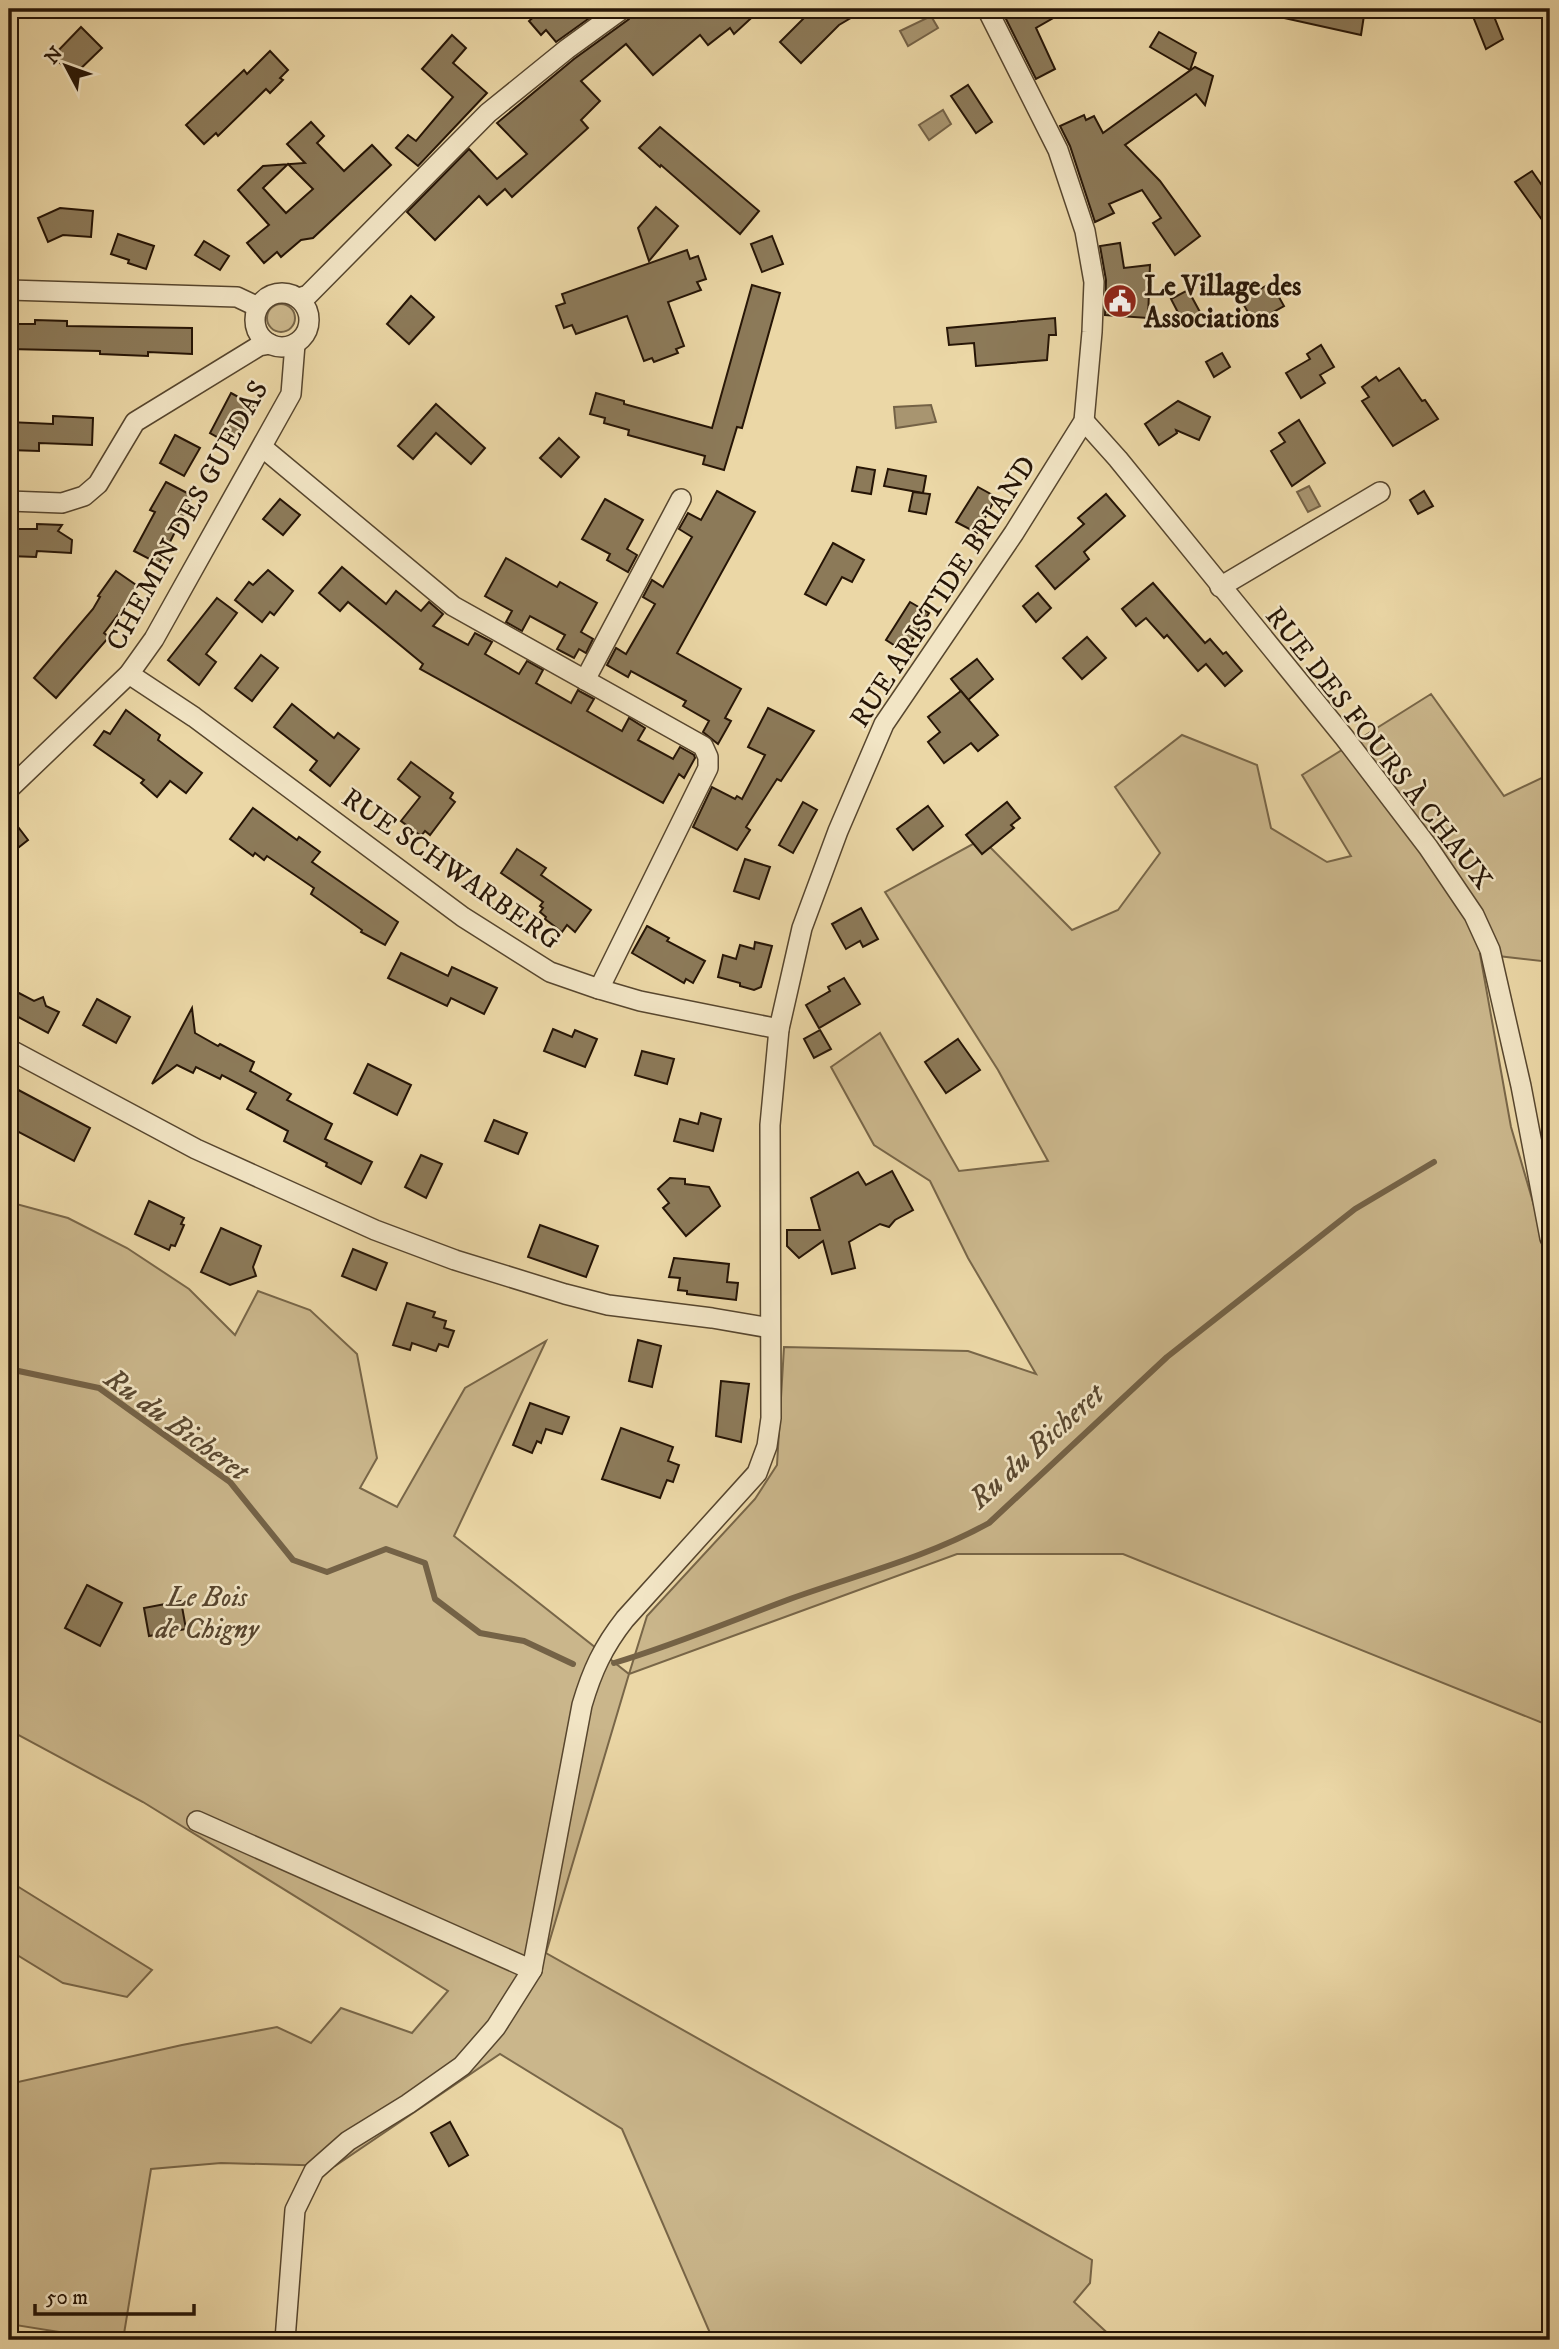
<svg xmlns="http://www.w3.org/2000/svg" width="1559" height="2349" font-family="'IM FELL DW Pica',serif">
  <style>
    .green { fill: #cab68b; stroke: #786648; stroke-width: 2 }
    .water { fill: #a89570; stroke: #746246; stroke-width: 2 }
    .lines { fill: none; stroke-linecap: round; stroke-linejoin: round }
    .stream { stroke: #746246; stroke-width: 6 }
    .building { fill: #8c7a59; stroke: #261506; stroke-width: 2; fill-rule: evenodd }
    .minor-casing { stroke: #57462e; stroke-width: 22 }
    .minor { stroke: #f2e5c5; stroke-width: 19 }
    .labels { text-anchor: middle; stroke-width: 5; stroke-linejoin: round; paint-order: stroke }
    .poi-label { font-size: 28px; font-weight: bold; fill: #261506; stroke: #f2e5c5; text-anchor: start }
    .street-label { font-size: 28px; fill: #261506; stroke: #f2e5c5 }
    .park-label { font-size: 28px; font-style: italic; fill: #57452e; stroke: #f2e5c5 }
    .water-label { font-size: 30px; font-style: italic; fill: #5a4830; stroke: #f2e5c5 }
  </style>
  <rect width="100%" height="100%" fill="#ebd7a6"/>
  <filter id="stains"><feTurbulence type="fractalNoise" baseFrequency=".00286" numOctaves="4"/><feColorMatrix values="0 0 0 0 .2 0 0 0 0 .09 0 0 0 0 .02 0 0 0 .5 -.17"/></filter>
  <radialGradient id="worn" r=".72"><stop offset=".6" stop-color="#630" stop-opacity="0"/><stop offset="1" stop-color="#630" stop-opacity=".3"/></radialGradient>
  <g class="green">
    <circle cx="281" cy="318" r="14"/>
    <polygon points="1431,694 1504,796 1550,774 1550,962 1480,954 1511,1127 1550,1260 1550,1726 1123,1554 957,1554 629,1674 546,1953 1092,2260 1090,2283 1074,2302 1115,2340 713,2340 622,2129 500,2054 335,2166 221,2163 151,2169 123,2340 109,2340 9,2324 9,2084 182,2045 277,2027 311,2043 341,2008 412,2033 448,1991 143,1802 9,1730 9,1202 68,1218 127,1248 189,1289 235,1335 258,1291 310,1310 357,1354 377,1458 360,1488 397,1507 465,1388 546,1341 454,1536 629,1674 647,1616 755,1499 777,1465 784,1347 968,1351 1036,1374 968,1258 930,1181 874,1145 831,1067 880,1033 959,1171 1048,1161 998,1070 885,892 982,839 1072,930 1118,910 1160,853 1115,787 1182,735 1257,765 1271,828 1327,862 1351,856 1302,775"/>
    <polygon points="9,1881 152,1970 127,1997 63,1983 9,1950"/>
  </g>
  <g class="water">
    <polygon points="931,16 938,28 908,46 900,31"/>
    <polygon points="943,110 951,124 929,140 919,125"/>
    <polygon points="931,405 936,422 896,428 894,407"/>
    <polygon points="1309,486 1320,506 1308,512 1297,492"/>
  </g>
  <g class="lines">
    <g class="stream">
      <polyline points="9,1369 99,1388 230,1482 293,1560 327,1572 386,1549 425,1563 435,1599 480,1633 524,1641 573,1664"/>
      <path d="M614,1663C674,1645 731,1621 790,1599C856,1575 926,1558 989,1523L1167,1357L1355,1209L1434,1162"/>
    </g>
  </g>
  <g class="building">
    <polygon points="543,9 602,9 556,42 546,30 541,35 529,21"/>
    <polygon points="634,9 761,9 734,34 730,28 708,45 700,35 653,75 626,44 581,81 600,101 581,120 588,128 512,197 505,189 487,205 479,196 435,240 407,212 469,149 497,179 527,154 497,123 574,59 629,19"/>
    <polygon points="813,9 866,9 839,25 801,63 780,42"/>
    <polygon points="1001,9 1069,9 1036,28 1055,69 1036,79"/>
    <polygon points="1276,9 1365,9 1361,35 1275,16"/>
    <polygon points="1470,9 1491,9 1503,39 1486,49"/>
    <polygon points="81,27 102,48 73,76 53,56"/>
    <polygon points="1159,32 1196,53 1190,70 1150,47"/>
    <polygon points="452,35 466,48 453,63 487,93 418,166 396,148 408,135 416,141 453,97 422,69"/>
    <polygon points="270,51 288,70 280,78 283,80 270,93 266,89 218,136 216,133 204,144 186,125 244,70 247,74"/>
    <polygon points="1195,67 1213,76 1205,105 1196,94 1125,145 1160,181 1200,236 1175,255 1153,223 1161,218 1142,190 1109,204 1114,213 1095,222 1070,146 1060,126 1084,115 1086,120 1094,116 1103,133"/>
    <polygon points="968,85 992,122 976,133 951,96"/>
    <path d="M311,122L324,136L317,143L344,171L372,145L391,165L313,238L301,240L281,257L277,252L264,263L247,243L269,225L238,190L263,166L305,163L287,144ZM288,164L313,189L286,213L263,188Z"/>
    <polygon points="660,127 759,211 740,234 661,165 660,167 639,148"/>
    <polygon points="1532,171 1550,197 1550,231 1515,182"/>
    <polygon points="656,207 678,226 649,261 638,228"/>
    <polygon points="60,208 93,211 91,237 63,235 48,242 38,218"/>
    <polygon points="118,234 154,246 146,269 128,263 129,260 111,254"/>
    <polygon points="772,236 783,264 762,272 751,244"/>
    <polygon points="204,241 229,256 220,270 195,255"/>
    <polygon points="1120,243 1124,268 1150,265 1148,318 1105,315 1106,280 1100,246"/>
    <polygon points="687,250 690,259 698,256 706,279 697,282 701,290 668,302 684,346 676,349 678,353 654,362 652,358 644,361 627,316 576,334 572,325 564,328 556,306 565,303 562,294"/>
    <polygon points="1271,283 1284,306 1254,323 1241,300"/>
    <polygon points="752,285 780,293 742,428 737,427 724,470 703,464 705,456 628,435 629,430 604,423 605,418 590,414 596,393 624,401 624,404 712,428"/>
    <polygon points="1188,290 1201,314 1184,324 1171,299"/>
    <polygon points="411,296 434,317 409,344 387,324"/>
    <polygon points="1055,318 1056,335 1049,335 1047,360 976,366 974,343 949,345 947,328"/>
    <polygon points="35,320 67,321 67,326 192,328 192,354 148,352 148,356 100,354 100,351 9,349 9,324 35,324"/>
    <polygon points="1321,345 1334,367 1320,375 1325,383 1301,398 1286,373 1310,359 1307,354"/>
    <polygon points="1222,353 1230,367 1214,377 1206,362"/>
    <polygon points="1399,368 1422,401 1425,400 1438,419 1393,446 1362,401 1369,397 1362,387 1376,377 1379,381"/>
    <polygon points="231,393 255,406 239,437 232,434 228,443 210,433"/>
    <polygon points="1178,401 1210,417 1199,440 1176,430 1177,433 1159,445 1145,424"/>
    <polygon points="436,404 485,448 471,464 436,433 413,459 398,446"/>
    <polygon points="53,416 93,418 92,445 39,443 39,451 9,450 9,422 53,424"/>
    <polygon points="1299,420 1325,463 1292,486 1271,451 1285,442 1279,433"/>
    <polygon points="175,435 200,448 184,476 160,463"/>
    <polygon points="559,438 579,457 561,477 540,458"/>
    <polygon points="857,467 875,470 871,494 852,491"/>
    <polygon points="888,469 926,476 923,493 884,486"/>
    <polygon points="166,482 193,496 159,564 134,551 155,512 150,510"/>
    <polygon points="978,487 996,497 977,533 956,522"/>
    <polygon points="717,491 755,512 677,653 741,689 725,718 731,721 718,744 703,732 709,721 683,706 686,701 631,671 628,677 607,665 616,648 626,654 655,604 643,597 652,580 663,587 692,537 679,529 688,513 701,520"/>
    <polygon points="1424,491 1433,506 1418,514 1410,500"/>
    <polygon points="913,492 930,494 926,514 909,511"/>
    <polygon points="1106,494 1125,516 1084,552 1089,559 1055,589 1036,566 1084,524 1078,518"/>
    <polygon points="280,499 300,515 283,535 263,519"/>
    <polygon points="605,499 643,520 627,549 637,555 628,572 607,560 610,554 582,539"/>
    <polygon points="37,524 62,525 58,531 72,540 71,553 37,551 36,557 9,556 9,529 37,529"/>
    <polygon points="833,543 864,560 852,582 842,577 826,605 805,594"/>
    <polygon points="506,558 557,587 560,582 597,603 581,632 593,639 586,653 579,649 574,658 557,649 565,635 530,616 522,631 506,622 512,611 485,596"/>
    <polygon points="342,567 386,604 396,591 421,611 429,602 443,614 433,626 468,645 475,633 492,642 485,654 519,674 527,661 543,670 536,683 571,703 578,690 579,691 594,699 587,711 622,731 629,718 645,728 638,740 673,759 680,747 694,755 695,758 684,778 679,774 663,803 420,669 423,664 348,602 340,611 319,593"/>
    <polygon points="268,570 293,591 274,615 270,612 262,622 235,600 249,582 253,585"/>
    <polygon points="116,571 139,587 104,633 109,637 56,698 34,678 93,609 100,597 98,596"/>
    <polygon points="1153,583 1205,643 1210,639 1223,654 1226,652 1242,671 1225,686 1206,664 1198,671 1167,635 1164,638 1146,618 1136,626 1122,609"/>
    <polygon points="1038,593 1051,608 1036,622 1023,606"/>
    <polygon points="217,598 237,613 206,654 216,662 199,685 168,660"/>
    <polygon points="910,602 929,613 905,652 886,640"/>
    <polygon points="1087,637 1106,658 1082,679 1063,658"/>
    <polygon points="261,655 278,668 252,701 235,688"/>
    <polygon points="977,659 993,679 968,700 951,679"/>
    <polygon points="961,691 998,735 978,751 971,743 944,763 928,742 940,732 928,717"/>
    <polygon points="292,704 334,738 338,733 359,749 330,786 310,770 317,761 274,727"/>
    <polygon points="768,708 814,731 781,781 777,779 746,827 750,830 737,850 693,827 712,787 735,799 737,796 742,799 765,755 748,747"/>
    <polygon points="126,710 160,735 158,740 202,773 186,793 170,781 157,797 141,783 144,780 94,745 104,731 110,734"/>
    <polygon points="411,762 453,793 450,798 455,802 430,835 425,831 421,836 401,821 420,797 398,779"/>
    <polygon points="803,802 817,810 793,853 779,845"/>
    <polygon points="1007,802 1020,818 1011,825 1014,828 982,854 966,835"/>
    <polygon points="928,806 943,826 913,850 897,829"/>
    <polygon points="253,808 297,840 299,837 320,852 312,862 398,922 385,945 361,932 362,930 311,894 314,888 267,856 264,860 255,853 253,856 230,839"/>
    <polygon points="9,815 28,840 9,855"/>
    <polygon points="517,849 546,868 541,875 591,910 575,932 567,925 562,932 545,919 546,917 540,912 543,908 540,906 543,902 501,873"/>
    <polygon points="745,859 770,867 759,899 734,891"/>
    <polygon points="861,908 878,939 863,947 860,941 846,949 832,924"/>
    <polygon points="647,926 669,938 667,941 705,961 693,983 686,979 684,983 632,953"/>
    <polygon points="755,942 772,946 761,987 754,990 740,986 740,983 718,977 723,955 736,959 740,945 754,949"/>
    <polygon points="401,953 448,976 452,967 497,988 484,1014 451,998 447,1006 388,978"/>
    <polygon points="844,978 860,1004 819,1028 806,1005 830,991 828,987"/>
    <polygon points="15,991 34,1001 43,997 46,1006 59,1012 48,1033 9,1012 9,1004"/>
    <polygon points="97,999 130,1017 116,1043 83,1025"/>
    <polygon points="192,1008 195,1033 218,1046 220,1044 254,1062 250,1071 291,1094 287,1100 332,1124 325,1139 372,1162 361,1184 326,1166 327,1163 284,1141 288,1131 247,1109 256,1093 222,1075 220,1079 196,1067 193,1073 177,1065 152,1084"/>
    <polygon points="553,1029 572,1037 575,1030 597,1039 585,1067 544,1051"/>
    <polygon points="820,1030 831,1049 814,1058 804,1039"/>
    <polygon points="958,1039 980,1070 946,1093 925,1062"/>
    <polygon points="642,1051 674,1059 667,1084 635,1075"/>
    <polygon points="368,1064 411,1085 397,1115 354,1093"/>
    <polygon points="9,1085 90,1128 74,1161 9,1127"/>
    <polygon points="701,1113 721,1119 713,1151 674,1141 680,1119 698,1124"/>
    <polygon points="494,1120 527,1133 518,1154 485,1141"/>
    <polygon points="421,1155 442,1164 426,1198 405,1187"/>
    <polygon points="892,1171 913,1210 895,1220 889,1227 880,1224 849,1242 855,1268 832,1274 823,1241 799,1258 787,1246 787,1230 820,1230 811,1198 858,1172 866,1185"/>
    <polygon points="670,1178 685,1179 685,1184 709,1187 720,1206 686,1236 663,1208 669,1203 658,1189"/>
    <polygon points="149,1201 184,1218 181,1224 184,1225 175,1246 171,1245 169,1250 135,1234"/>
    <polygon points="540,1225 598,1246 586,1277 528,1257"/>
    <polygon points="221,1228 261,1246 253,1267 256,1276 230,1285 201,1272"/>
    <polygon points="353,1249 387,1263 376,1290 342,1276"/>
    <polygon points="674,1258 729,1264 727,1282 738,1283 736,1300 687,1294 687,1291 678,1290 680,1278 669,1277"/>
    <polygon points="407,1303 435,1312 433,1317 446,1321 444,1328 454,1331 448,1347 439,1344 436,1351 412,1343 410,1350 393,1345"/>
    <polygon points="638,1340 661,1346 652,1387 629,1381"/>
    <polygon points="721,1381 749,1384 741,1442 716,1436"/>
    <polygon points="530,1403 569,1417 562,1434 546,1429 541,1443 537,1441 532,1453 513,1445"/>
    <polygon points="621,1428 673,1447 668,1461 679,1465 673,1482 667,1480 660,1498 602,1479"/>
    <polygon points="87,1585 122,1603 100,1646 65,1628"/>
    <polygon points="181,1601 186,1629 149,1636 144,1608"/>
    <polygon points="450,2122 468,2155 449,2166 431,2133"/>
  </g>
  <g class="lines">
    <g class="minor-casing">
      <g id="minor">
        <polyline points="9,290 237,297 258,307"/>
        <circle cx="282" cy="320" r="27"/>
        <polyline points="299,298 308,295 488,113 567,49 622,9"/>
        <polyline points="1084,421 1118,459 1344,737 1428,847 1474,915 1490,950 1521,1086 1550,1238"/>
        <polyline points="262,447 453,606 703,746 708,757 708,768 599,989"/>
        <polyline points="9,501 62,503 84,496 98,484 135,422 259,346 270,344"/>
        <polyline points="1220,587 1380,492"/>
        <polyline points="129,674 194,717 463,917 550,972 599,989 640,1001 779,1029"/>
        <polyline points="585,680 681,499"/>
        <polyline points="9,789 129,674 154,639 291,394 295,344"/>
        <polyline points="9,1049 196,1149 375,1230 455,1260 565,1294 608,1305 712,1318 770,1328"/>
        <polyline points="197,1821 532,1970"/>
        <path d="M285,2340L295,2210L314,2171L348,2141L408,2104L462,2066L496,2027L532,1970L582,1705C592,1671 603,1647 625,1619L757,1473L767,1446L771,1418L770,1125L779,1029L802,928L838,831L884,724L1014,533L1084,421L1092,332L1094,282L1085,231L1058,150L987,9"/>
      </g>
    </g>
    <use href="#minor" class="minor"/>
  </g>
  <defs>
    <g id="civic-disc" transform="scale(1.75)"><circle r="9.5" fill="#8f2418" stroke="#f2e5c5"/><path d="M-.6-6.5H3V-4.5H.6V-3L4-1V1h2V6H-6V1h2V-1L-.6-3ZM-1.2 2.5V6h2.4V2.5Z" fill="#fff"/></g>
  </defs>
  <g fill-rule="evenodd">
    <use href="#civic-disc" x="1120" y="301"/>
  </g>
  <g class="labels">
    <g class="poi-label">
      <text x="1144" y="295">Le Village des<tspan x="1144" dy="32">Associations</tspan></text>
    </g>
    <g class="street-label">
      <text transform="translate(186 515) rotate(-61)" y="10">CHEMIN DES GUEDAS</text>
      <text transform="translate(942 591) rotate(-57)" y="10">RUE ARISTIDE BRIAND</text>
      <text transform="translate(1380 747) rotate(52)" y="10">RUE DES FOURS À CHAUX</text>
      <text transform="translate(452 868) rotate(35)" y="10">RUE SCHWARBERG</text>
    </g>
    <g class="park-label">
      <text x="207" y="1606">Le Bois<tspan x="207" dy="32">de Chigny</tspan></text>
    </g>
    <g class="water-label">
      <text transform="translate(177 1424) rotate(36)" y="10">Ru du Bicheret</text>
      <text transform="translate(1036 1446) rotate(-42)" y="10">Ru du Bicheret</text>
    </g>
  </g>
  <rect width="1559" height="2349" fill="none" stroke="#ebd7a6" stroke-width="35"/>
  <rect x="10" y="10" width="1538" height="2328" fill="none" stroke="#261506" stroke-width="3.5"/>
  <rect x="18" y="18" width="1524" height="2314" fill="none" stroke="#261506" stroke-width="2"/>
  <g transform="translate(66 66) rotate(311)" stroke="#f2e5c5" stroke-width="5" paint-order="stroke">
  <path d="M0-5L12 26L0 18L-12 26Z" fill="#261506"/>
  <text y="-10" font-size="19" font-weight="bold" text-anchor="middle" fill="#261506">N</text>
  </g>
  <path d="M35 2304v10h159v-10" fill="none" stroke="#261506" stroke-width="3.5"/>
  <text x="46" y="2304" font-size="21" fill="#261506" stroke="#f2e5c5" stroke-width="5" paint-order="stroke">50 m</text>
  <rect width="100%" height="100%" filter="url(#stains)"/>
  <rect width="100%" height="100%" fill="url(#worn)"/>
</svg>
